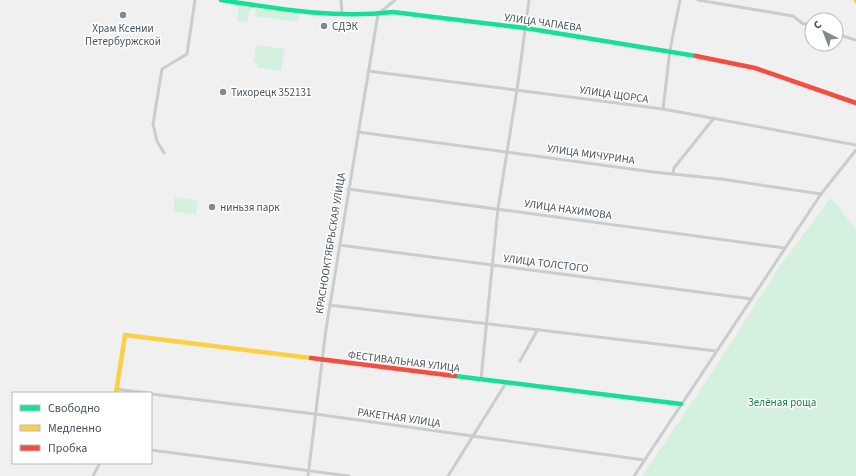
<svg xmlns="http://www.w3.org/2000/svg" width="856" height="476" font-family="'Source Sans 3',sans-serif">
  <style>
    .green { fill: #d4f0df }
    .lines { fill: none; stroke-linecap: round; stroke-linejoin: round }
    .street { stroke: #caccce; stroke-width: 3 }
    .fast { stroke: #16e098; stroke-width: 4.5 }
    .slow { stroke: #ffcf43; stroke-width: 4.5 }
    .jam { stroke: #f24e42; stroke-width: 4.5 }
    .poi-dot { fill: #828a90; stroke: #fff; stroke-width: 1.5 }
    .labels { text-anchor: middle; stroke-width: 3; stroke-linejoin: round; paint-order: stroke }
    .street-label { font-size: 11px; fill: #47535d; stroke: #fff }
    .poi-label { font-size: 11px; fill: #47535d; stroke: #fff; text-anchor: start }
    .park-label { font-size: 11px; fill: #16804b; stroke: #fff }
  </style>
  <rect width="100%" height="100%" fill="#f1f0f0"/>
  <g class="green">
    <polygon points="239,5 250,7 248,22 237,21"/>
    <polygon points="256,8 299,14 298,22 255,16"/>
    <polygon points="256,45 285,49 281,71 257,67 257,63 253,62"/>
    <polygon points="175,197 198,201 196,215 173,211"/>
    <polygon points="831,198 856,229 856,476 642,476 713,371 777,270"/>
  </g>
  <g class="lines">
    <g class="street">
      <polyline points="341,0 342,15"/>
      <polyline points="698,0 793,16 802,23 812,26"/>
      <polyline points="836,34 856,40"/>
      <polyline points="368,71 663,109 856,145"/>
      <polyline points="663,109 670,50 680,0"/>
      <polyline points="358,132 653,172 721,179 821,194"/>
      <polyline points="164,153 157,141 153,124 162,69 187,54 195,0"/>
      <polyline points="673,174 674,168 714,118"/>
      <polyline points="348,189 785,248"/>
      <polyline points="339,245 752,299"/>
      <polyline points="329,305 716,351"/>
      <polyline points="520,361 538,329"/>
      <polyline points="481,379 498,208 517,90 529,0"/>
      <polyline points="116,389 147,393"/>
      <polyline points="151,394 315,414 644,460"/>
      <polyline points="151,450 349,476"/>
      <polyline points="93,476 100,463"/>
      <polyline points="308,476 326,329 378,14 395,0"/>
      <polyline points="448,476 506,383"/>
      <polyline points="634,476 821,194 856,150"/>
    </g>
    <g class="fast">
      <path d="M221,0C279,9 335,19 393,12L525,28L696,56"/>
      <polyline points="455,376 681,404"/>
    </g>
    <g class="slow">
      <polyline points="856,0 856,1"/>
      <polyline points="116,393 125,335 311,358"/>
    </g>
    <g class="jam">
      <polyline points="696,56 755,68 856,103"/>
      <polyline points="311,358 455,376"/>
    </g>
  </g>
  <g class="poi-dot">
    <circle cx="123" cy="15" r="4"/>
    <circle cx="324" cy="26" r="4"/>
    <circle cx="223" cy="92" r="4"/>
    <circle cx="212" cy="207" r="4"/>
  </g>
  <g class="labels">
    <g class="street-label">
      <text transform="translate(543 22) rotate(8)" y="4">УЛИЦА ЧАПАЕВА</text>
      <text transform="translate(614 94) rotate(8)" y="4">УЛИЦА ЩОРСА</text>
      <text transform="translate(591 154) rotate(8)" y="4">УЛИЦА МИЧУРИНА</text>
      <text transform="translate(568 209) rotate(8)" y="4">УЛИЦА НАХИМОВА</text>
      <text transform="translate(330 243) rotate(-81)" y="4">КРАСНООКТЯБРЬСКАЯ УЛИЦА</text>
      <text transform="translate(546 263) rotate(7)" y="4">УЛИЦА ТОЛСТОГО</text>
      <text transform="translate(404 361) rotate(7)" y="4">ФЕСТИВАЛЬНАЯ УЛИЦА</text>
      <text transform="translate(399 417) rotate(8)" y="4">РАКЕТНАЯ УЛИЦА</text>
    </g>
    <g class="poi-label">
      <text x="332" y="30">СДЭК</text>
      <text x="123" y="32" text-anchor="middle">Храм Ксении<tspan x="123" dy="13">Петербуржской</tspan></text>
      <text x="231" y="96">Тихорецк 352131</text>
      <text x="220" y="211">ниньзя парк</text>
    </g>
    <g class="park-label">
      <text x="782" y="406">Зелёная роща</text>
    </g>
  </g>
  <rect x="12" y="392" width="140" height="72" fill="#ffffff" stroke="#b5babe"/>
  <rect x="20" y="405" width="20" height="6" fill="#16e098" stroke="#b5babe"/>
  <text x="48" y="412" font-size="12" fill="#47535d">Свободно</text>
  <rect x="20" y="425" width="20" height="6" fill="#ffcf43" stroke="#b5babe"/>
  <text x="48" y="432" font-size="12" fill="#47535d">Медленно</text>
  <rect x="20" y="445" width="20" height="6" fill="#f24e42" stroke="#b5babe"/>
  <text x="48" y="452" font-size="12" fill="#47535d">Пробка</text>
  <g transform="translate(824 32) rotate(318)"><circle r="19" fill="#ffffff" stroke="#b5babe"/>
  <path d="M0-3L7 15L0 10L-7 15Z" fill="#828a90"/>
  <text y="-6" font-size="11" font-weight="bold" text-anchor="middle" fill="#47535d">С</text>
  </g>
</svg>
